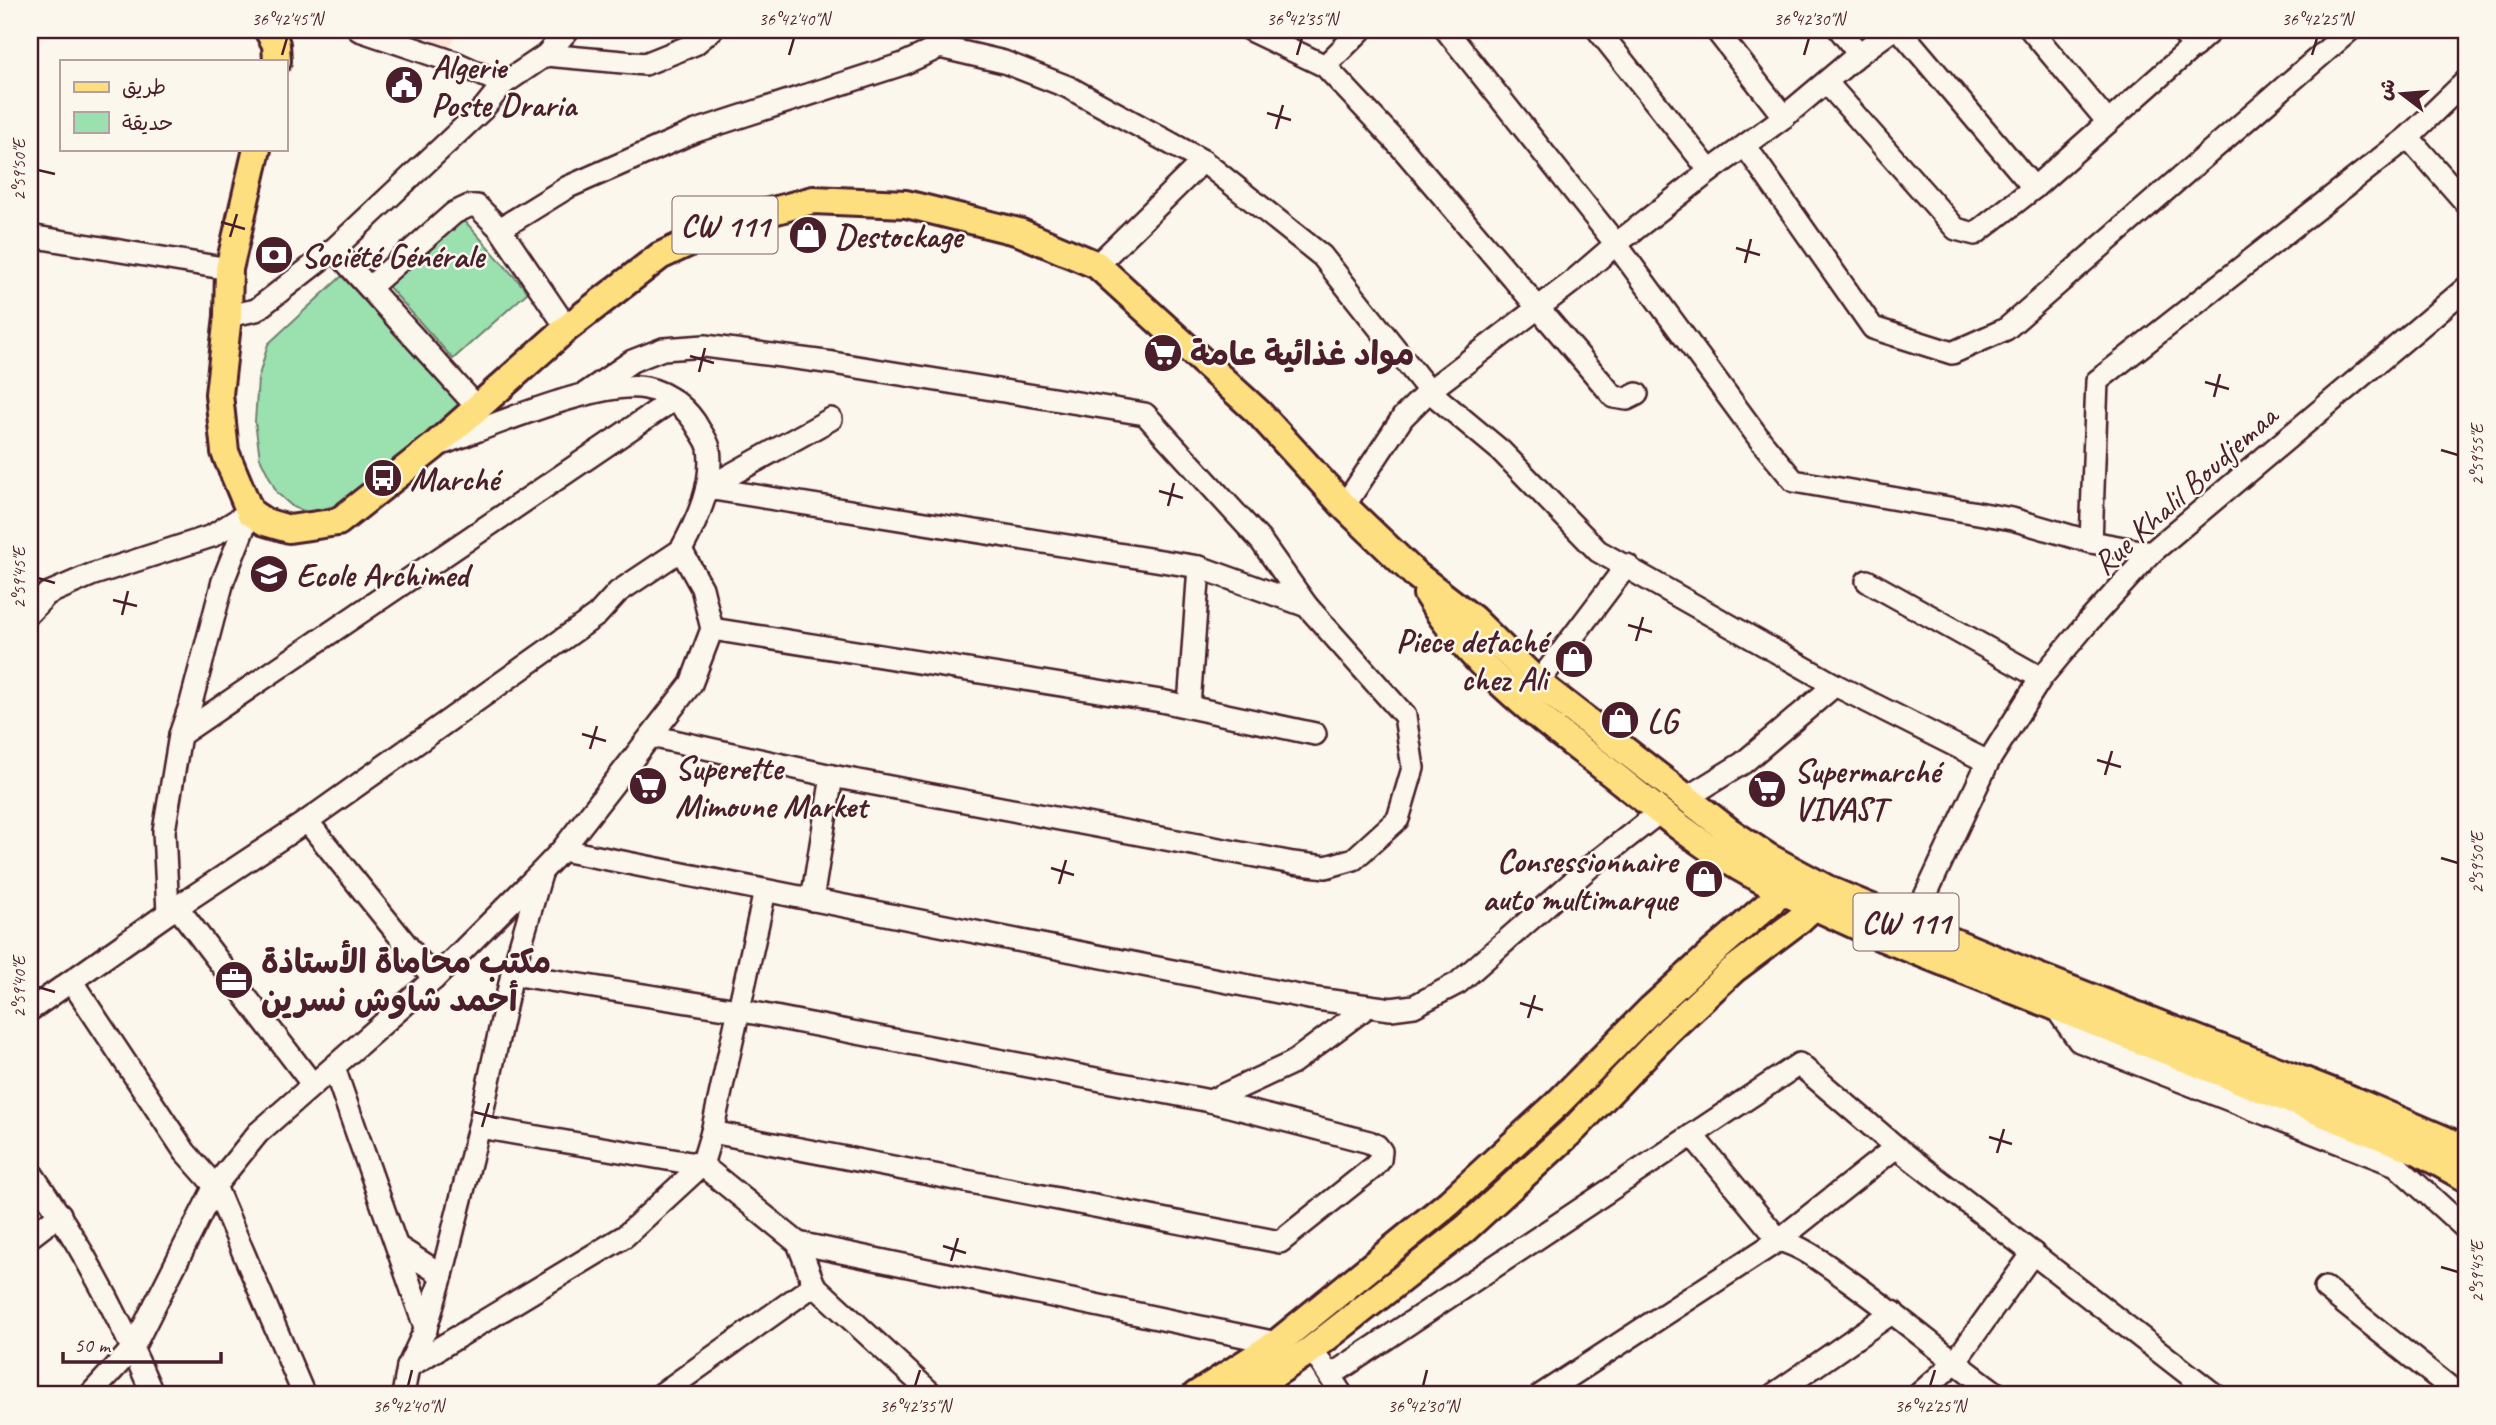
<svg xmlns="http://www.w3.org/2000/svg" width="2496" height="1425" font-family="Caveat,'Playpen Sans Arabic',sans-serif">
  <style>
    .built { fill: #f9e6d8 }
    .green { fill: #9ae1af; stroke: #72806d; stroke-width: 2 }
    .lines { fill: none; stroke-linecap: round; stroke-linejoin: round }
    .minor-casing { stroke: #4a1f2b; stroke-width: 26 }
    .major-casing { stroke: #4a1f2b; stroke-width: 32 }
    .minor { stroke: #fbf7ec; stroke-width: 21 }
    .major { stroke: #fedf80; stroke-width: 26 }
    .ticks { fill: none; stroke: #4a1f2b; stroke-width: 2.5 }
    .labels { text-anchor: middle; stroke-width: 5; stroke-linejoin: round; paint-order: stroke }
    .shield { fill: #fbf7ec; stroke: #7f6065; stroke-width: 2 }
    .shield-label { font-size: 32px; font-weight: bold; fill: #4a1f2b }
    .poi-label { font-size: 33px; font-weight: bold; fill: #4a1f2b; stroke: #fbf7ec; text-anchor: start }
    .street-label { font-size: 33px; fill: #4a1f2b; stroke: #fbf7ec }
    .neatline { fill: none; stroke: #4a1f2b; stroke-width: 2.5 }
    .ticks-label { font-size: 18px; text-anchor: middle; fill: #4a1f2b }
  </style>
  <rect width="100%" height="100%" fill="#fbf7ec"/>
  <filter id="ink" filterUnits="userSpaceOnUse"><feTurbulence type="fractalNoise" baseFrequency=".0143" numOctaves="2"/><feDisplacementMap in="SourceGraphic" scale="14" xChannelSelector="R" yChannelSelector="G"/><feConvolveMatrix kernelMatrix="1 2 1 2 8 2 1 2 1" color-interpolation-filters="sRGB"/></filter>
  <g filter="url(#ink)">
    <polygon class="built" points="381,30 459,30 447,53"/>
    <g class="green">
      <polygon points="463,219 528,292 453,359 388,286"/>
      <polygon points="342,276 461,406 354,500 310,513 293,507 277,493 260,458 255,422 258,379 268,344"/>
    </g>
    <g class="lines">
      <g class="minor-casing">
        <g id="minor">
          <polyline points="359,30 454,62 503,84"/>
          <polyline points="929,30 940,47 1004,62 1068,87 1203,161 1322,256 1429,391 1501,451 1598,551 1835,685 1988,762"/>
          <polyline points="1250,30 1325,66 1402,148 1614,397 1627,399 1637,394"/>
          <polyline points="1446,30 1616,244 1761,441 1794,481 2012,519 2091,542 2151,553"/>
          <polyline points="1598,30 1710,171"/>
          <polyline points="1716,30 1784,117"/>
          <polyline points="1840,30 1859,54"/>
          <polyline points="1900,30 2034,188"/>
          <polyline points="2031,30 2108,122"/>
          <polyline points="2180,30 2195,46"/>
          <polyline points="546,55 645,64 695,44 712,30"/>
          <polyline points="1325,66 1361,30"/>
          <polyline points="1826,82 1956,229 1975,234 2034,188 2212,30"/>
          <polyline points="2408,137 2466,203"/>
          <polyline points="1746,147 1873,328 1952,353 2006,329 2350,30"/>
          <polyline points="500,229 568,187 696,131 903,64 940,47"/>
          <polyline points="30,236 229,269"/>
          <polyline points="334,249 477,407"/>
          <polyline points="1097,265 1203,161"/>
          <polyline points="370,287 454,213 469,206 477,206 500,229 567,328"/>
          <polyline points="228,316 256,310 334,249 483,109 503,84 546,55 568,30"/>
          <polyline points="586,393 632,361 663,349 705,346 833,363 1145,414 1261,541 1307,606 1405,716 1413,768 1398,819 1354,859 1326,867 1293,863 832,776 651,736"/>
          <polyline points="707,488 1199,567 1307,606"/>
          <polyline points="707,488 831,419"/>
          <polyline points="1344,506 1403,417 1429,391 1572,282 1616,244 1710,171 1784,117 1859,54 1892,30"/>
          <polyline points="2091,542 2097,381 2408,137 2466,81"/>
          <polyline points="1867,581 2041,678"/>
          <polyline points="30,612 47,594 91,575 212,536 250,512"/>
          <polyline points="712,629 1161,701 1315,734"/>
          <polyline points="1538,683 1627,565"/>
          <polyline points="1189,706 1199,567"/>
          <polyline points="180,735 673,400"/>
          <polyline points="1686,798 1743,763 1835,685"/>
          <polyline points="307,821 434,979"/>
          <polyline points="562,850 1309,998 1391,1009 1414,1006 1458,983 1592,865 1661,811"/>
          <polyline points="812,900 832,776"/>
          <polyline points="178,908 313,1085"/>
          <polyline points="168,913 164,831 180,735 191,703 223,581 250,512"/>
          <polyline points="1905,939 1988,762 2041,678 2089,621 2151,553 2466,288"/>
          <polyline points="512,974 738,1010 1210,1101 1292,1063 1367,1007"/>
          <polyline points="72,982 185,1152 215,1186 304,1395"/>
          <polyline points="2055,1007 2079,1041 2396,1165 2466,1229"/>
          <polyline points="30,1010 168,913 307,821 597,615 618,592 681,550"/>
          <polyline points="334,1068 426,1330"/>
          <polyline points="479,1127 702,1165 798,1243 814,1285 933,1395"/>
          <polyline points="712,1132 1280,1242 1374,1167 1380,1160 1381,1151 1377,1146 1369,1142 1210,1101"/>
          <polyline points="1692,1135 1779,1240 1896,1147"/>
          <path d="M30,1171C79,1241 120,1317 153,1395"/>
          <polyline points="30,1237 60,1214"/>
          <polyline points="798,1243 1277,1343"/>
          <polyline points="398,1247 442,1275"/>
          <polyline points="2325,1288 2448,1386 2454,1395"/>
          <polyline points="1312,1349 1342,1395"/>
          <polyline points="408,1367 625,1236 702,1165 712,1132 765,891"/>
          <polyline points="1330,1376 1799,1064 1896,1147 2215,1395"/>
          <path d="M90,1395L133,1348L215,1186L258,1133L434,979L541,872L562,850L691,684L712,629L702,588L681,550C698,519 714,484 709,448C708,442 703,435 699,429C689,410 669,393 646,388C603,378 487,428 441,444"/>
          <polyline points="403,1395 408,1367 426,1328 442,1275 479,1127 512,974 541,874"/>
          <polyline points="660,1395 814,1285"/>
          <path d="M1541,1395L1779,1240C1806,1248 1825,1264 1848,1280C1900,1317 1948,1358 1999,1395"/>
          <polyline points="1773,1395 1893,1312"/>
          <polyline points="1918,1395 1954,1363 2033,1253"/>
        </g>
      </g>
      <g class="major-casing">
        <g id="major">
          <polyline points="268,30 276,44 277,61"/>
          <polyline points="257,149 229,269 228,316 219,394 225,452 250,512 265,522 289,529 338,522 433,447 567,328 660,256 733,222 813,200 906,204 1019,232 1097,265 1259,413 1344,506 1415,574 1473,619 1538,683 1729,831 1768,857 1831,891 2036,976 2345,1097 2466,1149"/>
          <path d="M1427,594C1467,660 1532,713 1593,759C1641,796 1687,836 1739,867C1785,894 1834,915 1883,938L2418,1151L2466,1178"/>
          <polyline points="1196,1395 1277,1343 1449,1203 1557,1104 1651,1009 1712,953 1771,902 1790,876"/>
          <polyline points="1243,1395 1312,1349 1465,1229 1575,1128 1669,1030 1733,970 1799,920 1825,896"/>
        </g>
      </g>
      <use href="#minor" class="minor"/>
      <use href="#major" class="major"/>
    </g>
  </g>
  <path class="ticks" d="M282,55L287,38M789,55L794,38M1297,55L1302,38M1804,55L1809,38M2312,55L2317,38M1267,113L1291,120M1276,129L1283,105M38,170L55,174M221,222L245,229M230,237L237,214M1736,248L1760,255M1745,263L1751,239M690,356L714,363M699,372L705,348M2205,382L2229,389M2214,397L2220,374M2441,450L2458,455M1159,491L1183,498M1168,506L1174,483M38,578L55,583M113,600L137,606M122,615L128,591M1628,625L1652,632M1636,641L1643,617M582,734L606,741M590,749L597,726M2097,760L2121,767M2105,775L2112,751M2441,858L2458,863M1051,868L1074,875M1059,884L1066,860M38,987L55,992M1520,1003L1543,1010M1528,1018L1535,995M474,1112L497,1118M482,1127L489,1103M1989,1137L2012,1144M1997,1153L2004,1129M943,1246L966,1253M951,1261L958,1238M2441,1267L2458,1272M408,1386L412,1370M915,1386L920,1370M1423,1386L1427,1370M1930,1386L1935,1370"/>
  <defs>
    <g id="civic-disc" transform="scale(2.0125)"><circle r="9.5" fill="#4a1f2b" stroke="#fbf7ec"/><path d="M-.6-6.5H3V-4.5H.6V-3L4-1V1h2V6H-6V1h2V-1L-.6-3ZM-1.2 2.5V6h2.4V2.5Z" fill="#fff"/></g>
    <g id="shop-disc" transform="scale(2.0125)"><circle r="9.5" fill="#4a1f2b" stroke="#fbf7ec"/><path d="M-5-2.5h2.3a2.7 3.5 0 0 1 5.4 0H5L5.5 6h-11ZM-1.5-2.5h3a1.5 2.3 0 0 0-3 0Z" fill="#fff"/></g>
    <g id="bank-disc" transform="scale(2.0125)"><circle r="9.5" fill="#4a1f2b" stroke="#fbf7ec"/><path d="M-6-4H6V4H-6ZM0-2.3a2.3 2.3 0 1 0 0 4.6a2.3 2.3 0 1 0 0-4.6Z" fill="#fff"/></g>
    <g id="supermarket-disc" transform="scale(2.0125)"><circle r="9.5" fill="#4a1f2b" stroke="#fbf7ec"/><path d="M-6-5.5h2.5l.6 2H6L4.5 2H-2.5L-4.4-4H-6ZM-1.5 3.2a1.3 1.3 0 1 0 .1 0ZM3 3.2a1.3 1.3 0 1 0 .1 0Z" fill="#fff"/></g>
    <g id="bus-disc" transform="scale(2.0125)"><circle r="9.5" fill="#4a1f2b" stroke="#fbf7ec"/><path d="M-5-6H5V4H4V6H2V4H-2V6H-4V4H-5ZM-3.5-4V0h7V-4ZM-3.5 1.2v1.5H-2V1.2ZM2 1.2v1.5H3.5V1.2Z" fill="#fff"/></g>
    <g id="school-disc" transform="scale(2.0125)"><circle r="9.5" fill="#4a1f2b" stroke="#fbf7ec"/><path d="M0-5L7-2L0 1L-7-2ZM-4 1L0 2.5L4 1V4Q0 6-4 4Z" fill="#fff"/></g>
    <g id="office-disc" transform="scale(2.0125)"><circle r="9.5" fill="#4a1f2b" stroke="#fbf7ec"/><path d="M-6-3h4V-5.5h4V-3h4V5H-6ZM-1-4.5V-3h2v-1.5ZM-6 0V1H6V0Z" fill="#fff"/></g>
  </defs>
  <g fill-rule="evenodd">
    <use href="#civic-disc" x="404" y="85"/>
    <use href="#shop-disc" x="808" y="235"/>
    <use href="#bank-disc" x="274" y="255"/>
    <use href="#supermarket-disc" x="1163" y="353"/>
    <use href="#bus-disc" x="383" y="478"/>
    <use href="#school-disc" x="269" y="574"/>
    <use href="#shop-disc" x="1574" y="659"/>
    <use href="#shop-disc" x="1620" y="720"/>
    <use href="#supermarket-disc" x="648" y="786"/>
    <use href="#supermarket-disc" x="1767" y="789"/>
    <use href="#shop-disc" x="1704" y="879"/>
    <use href="#office-disc" x="234" y="980"/>
  </g>
  <g class="labels">
    <g class="shield">
      <rect x="672.5" y="196.5" width="105" height="57" rx="5"/>
      <rect x="1853.5" y="893.5" width="105" height="57" rx="5"/>
    </g>
    <g class="shield-label">
      <text x="725" y="236">CW 111</text>
      <text x="1906" y="933">CW 111</text>
    </g>
    <g class="poi-label">
      <text x="431" y="78">Algerie<tspan x="431" dy="38">Poste Draria</tspan></text>
      <text x="835" y="247">Destockage</text>
      <text x="301" y="267">Société Générale</text>
      <text x="1190" y="365">مواد غذائية عامة</text>
      <text x="410" y="490">Marché</text>
      <text x="296" y="586">Ecole Archimed</text>
      <text x="1547" y="652" text-anchor="end">Piece detaché<tspan x="1547" dy="38">chez Ali</tspan></text>
      <text x="1647" y="732">LG</text>
      <text x="675" y="779">Superette<tspan x="675" dy="38">Mimoune Market</tspan></text>
      <text x="1794" y="782">Supermarché<tspan x="1794" dy="38">VIVAST</tspan></text>
      <text x="1677" y="872" text-anchor="end">Consessionnaire<tspan x="1677" dy="38">auto multimarque</tspan></text>
      <text x="261" y="973">مكتب محاماة الأستاذة<tspan x="261" dy="38">أحمد شاوش نسرين</tspan></text>
    </g>
    <g class="street-label">
      <text transform="translate(2184 489) rotate(-42)" y="12">Rue Khalil Boudjemaa</text>
    </g>
  </g>
  <rect width="2496" height="1425" fill="none" stroke="#fbf7ec" stroke-width="77"/>
  <rect x="60" y="60" width="228" height="91" fill="#fbf7ec" stroke="#b4a19f" stroke-width="2"/>
  <rect x="74" y="82" width="35" height="10" fill="#fedf80" stroke="#b4a19f" stroke-width="2"/>
  <text x="122" y="94" font-size="21" fill="#4a1f2b">طريق</text>
  <rect x="74" y="112" width="35" height="21" fill="#9ae1af" stroke="#b4a19f" stroke-width="2"/>
  <text x="122" y="130" font-size="21" fill="#4a1f2b">حديقة</text>
  <g transform="translate(2402 94) rotate(286)" stroke="#fbf7ec" stroke-width="5" paint-order="stroke">
  <path d="M0-5L12 26L0 18L-12 26Z" fill="#4a1f2b"/>
  <text y="-10" font-size="19" font-weight="bold" text-anchor="middle" fill="#4a1f2b">ش</text>
  </g>
  <path d="M63 1352v10h158v-10" fill="none" stroke="#4a1f2b" stroke-width="3.5"/>
  <text x="74" y="1352" font-size="21" fill="#4a1f2b" stroke="#fbf7ec" stroke-width="5" paint-order="stroke">50 m</text>
  <rect x="38" y="38" width="2420" height="1348" class="neatline"/>
  <g class="ticks-label">
    <text x="287" y="25">36°42'45"N</text>
    <text x="794" y="25">36°42'40"N</text>
    <text x="1302" y="25">36°42'35"N</text>
    <text x="1809" y="25">36°42'30"N</text>
    <text x="2317" y="25">36°42'25"N</text>
    <text transform="translate(19 170) rotate(-90)" y="6">2°59'50"E</text>
    <text transform="translate(2477 455) rotate(-90)" y="6">2°59'55"E</text>
    <text transform="translate(19 578) rotate(-90)" y="6">2°59'45"E</text>
    <text transform="translate(2477 863) rotate(-90)" y="6">2°59'50"E</text>
    <text transform="translate(19 987) rotate(-90)" y="6">2°59'40"E</text>
    <text transform="translate(2477 1272) rotate(-90)" y="6">2°59'45"E</text>
    <text x="408" y="1412">36°42'40"N</text>
    <text x="915" y="1412">36°42'35"N</text>
    <text x="1423" y="1412">36°42'30"N</text>
    <text x="1930" y="1412">36°42'25"N</text>
  </g>
</svg>
